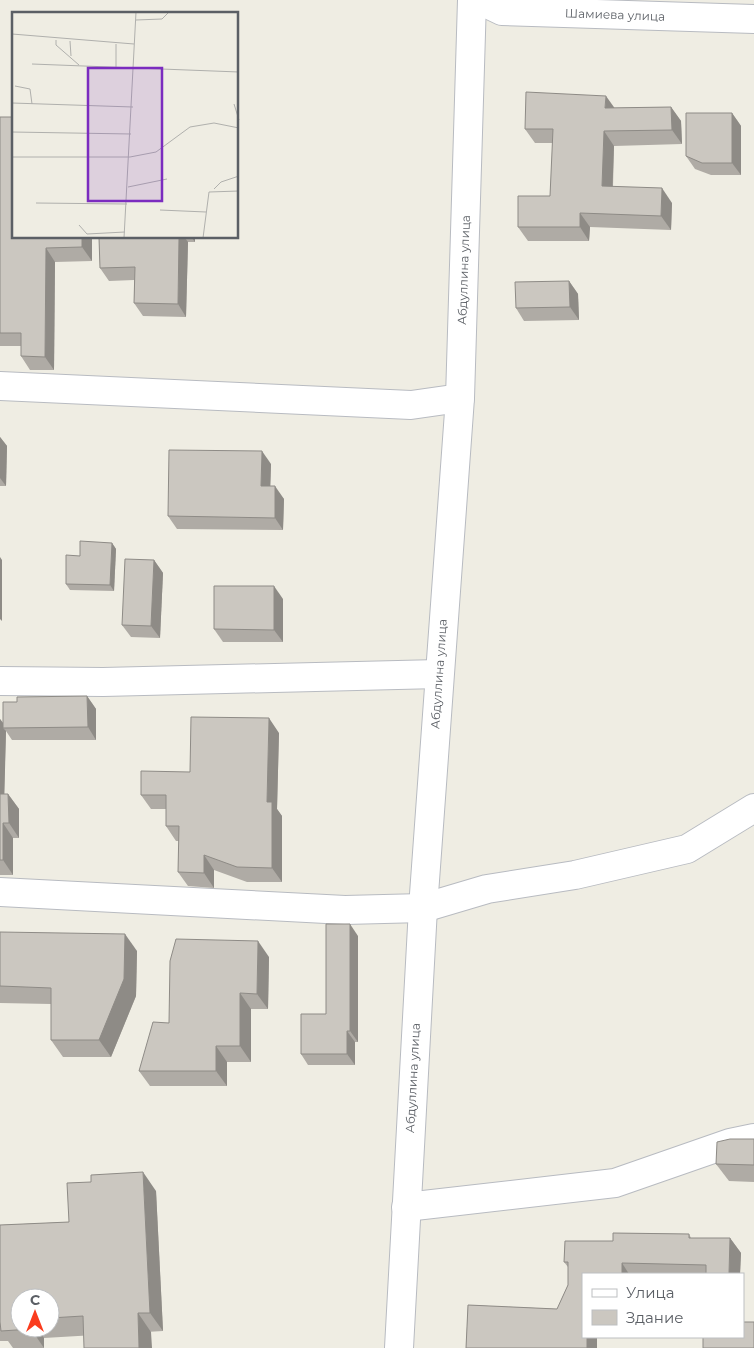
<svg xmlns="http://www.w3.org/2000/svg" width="754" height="1348" font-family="Montserrat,sans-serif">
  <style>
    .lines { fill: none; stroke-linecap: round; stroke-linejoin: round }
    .minor-casing { stroke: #b8bbc1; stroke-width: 30 }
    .minor { stroke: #fff; stroke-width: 28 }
    .wall { fill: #afaba5; fill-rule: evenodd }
    .shaded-wall { fill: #8e8b86 }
    .building { fill: #cbc7c0; stroke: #8e8b86 }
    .labels { text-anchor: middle; stroke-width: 4; stroke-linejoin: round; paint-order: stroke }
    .street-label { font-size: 12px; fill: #5b5f65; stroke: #fff }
    .inset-road { fill: none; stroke: #b0b0ad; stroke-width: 1 }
    .view { fill: #7b2cbf; fill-opacity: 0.15; stroke: #7b2cbf; stroke-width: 2.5 }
    .inset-edge { fill: none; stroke: #5b5f65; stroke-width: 2.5 }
  </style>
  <rect width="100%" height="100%" fill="#efede3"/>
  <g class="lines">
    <g class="minor-casing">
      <g id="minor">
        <polyline points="479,0 502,11 754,19"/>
        <polyline points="0,386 411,405 460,398"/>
        <polyline points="0,681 103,682 439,674"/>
        <polyline points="0,892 345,910 423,908 487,889 575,875 687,849 754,808"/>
        <polyline points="406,1207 615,1183 730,1143 754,1138"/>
        <polyline points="399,1348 423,908 460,398 472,0"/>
      </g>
    </g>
    <use href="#minor" class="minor"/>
  </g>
  <g class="wall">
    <polygon points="671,107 681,121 682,144 614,146 613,187 672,203 671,230 590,227 589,241 528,241 518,227 550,196 553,143 535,143 525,129 614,108"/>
    <polygon points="732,113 741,126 741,175 711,175 695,169 686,156"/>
    <polygon points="0,117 14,238 92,238 92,261 55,262 54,370 30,370 21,356 21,346 0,346"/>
    <polygon points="99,238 195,238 195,242 188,242 186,317 143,316 134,303 134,280 109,281 100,268"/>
    <polygon points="569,281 578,294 579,320 524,321 516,308"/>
    <polygon points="0,437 7,446 6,486 0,486"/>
    <polygon points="271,464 270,486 284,499 283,530 177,529 168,516"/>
    <polygon points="112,543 116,549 114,591 70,590 66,584 80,556"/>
    <polygon points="154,560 163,573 160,638 131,637 122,625"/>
    <polygon points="283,599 283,642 223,642 214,629"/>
    <polygon points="87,696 96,709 96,740 12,740 6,731 4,794 8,794 19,809 19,838 13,838 13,875 0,875 0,719 3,723 17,702"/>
    <polygon points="279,733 277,809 282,816 282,882 247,882 214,870 214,888 188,886 178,872 179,841 176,841 166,826 166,809 151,809 141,795 190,772"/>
    <polygon points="0,932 137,951 136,996 111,1057 63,1057 51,1040 51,1004 0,1003"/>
    <polygon points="358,936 358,1042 355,1042 355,1065 308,1065 301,1054 326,1014"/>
    <polygon points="269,957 268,1009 251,1009 251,1062 227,1062 227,1086 150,1086 139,1071"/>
    <polygon points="754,1139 754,1182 729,1181 716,1164"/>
    <path d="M91,1182L156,1191L163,1331L44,1338V1348H13L8,1341H0V1225L69,1222ZM50,1298V1328H20Z"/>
    <polygon points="613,1233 689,1234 691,1238 730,1238 741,1253 740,1274 583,1274 583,1337 597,1337 597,1348 466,1348 468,1305 557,1309 568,1285 568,1267 564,1262 565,1241 613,1241"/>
  </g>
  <g class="shaded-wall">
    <polygon points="606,96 616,110 605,108"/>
    <polygon points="671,107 681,121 682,144 672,130"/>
    <polygon points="732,113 741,126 741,175 732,163"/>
    <polygon points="604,131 614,146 612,200 602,186"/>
    <polygon points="662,188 672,203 671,230 661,216"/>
    <polygon points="580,213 590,227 589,241 580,227"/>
    <polygon points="82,238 92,238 92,261 82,247"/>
    <polygon points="179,238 185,238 188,242 186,317 178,304"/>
    <polygon points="192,238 195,238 195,242"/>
    <polygon points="46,248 55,262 54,370 45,357"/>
    <polygon points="569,281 578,294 579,320 570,307"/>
    <polygon points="0,437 7,446 6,486 0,478"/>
    <polygon points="262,451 271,464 270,499 261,486"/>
    <polygon points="275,486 284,499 283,530 275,518"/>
    <polygon points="112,543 116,549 114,591 110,585"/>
    <polygon points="0,557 2,560 2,621 0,619"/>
    <polygon points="154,560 163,573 160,638 151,626"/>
    <polygon points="274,586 283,599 283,642 274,630"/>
    <polygon points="87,696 96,709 96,740 88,727"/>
    <polygon points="269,718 279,733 277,809 282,816 282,882 272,868 267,802"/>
    <polygon points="0,719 6,727 3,728 6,731 4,809 0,804"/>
    <polygon points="8,794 19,809 19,838 9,823"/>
    <polygon points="3,823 13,838 13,875 3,860"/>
    <polygon points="204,855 214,870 214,888 204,873"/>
    <polygon points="350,924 358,936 358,1042 350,1031"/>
    <polygon points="125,934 137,951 136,996 111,1057 99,1040"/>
    <polygon points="258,941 269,957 268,1009 257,994"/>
    <polygon points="240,993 251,1009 251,1062 240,1046"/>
    <polygon points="347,1031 355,1042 355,1065 347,1054"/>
    <polygon points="216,1046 227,1062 227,1086 216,1071"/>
    <polygon points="143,1172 156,1191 163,1331 150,1313"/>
    <polygon points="730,1238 741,1253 740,1274 729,1274"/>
    <polygon points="622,1263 629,1274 622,1274"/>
    <polygon points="138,1313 151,1332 152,1348 139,1348"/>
    <polygon points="31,1328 37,1328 44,1338 44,1348 31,1329"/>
    <rect x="587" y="1337" width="10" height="11"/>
  </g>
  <g class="building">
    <polygon points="526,92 606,96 605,108 671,107 672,130 604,131 602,186 662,188 661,216 580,213 580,227 518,227 518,196 550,196 553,129 525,129"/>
    <polygon points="686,113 732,113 732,163 702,163 686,156"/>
    <polygon points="0,117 14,117 14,238 82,238 82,247 46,248 45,357 21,356 21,333 0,333"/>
    <polygon points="99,238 179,238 178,304 134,303 135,267 100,268"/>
    <polygon points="569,281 570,307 516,308 515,282"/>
    <polygon points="169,450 262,451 261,486 275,486 275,518 168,516"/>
    <polygon points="80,541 112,543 110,585 66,584 66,555 80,556"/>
    <polygon points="125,559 154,560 151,626 122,625"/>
    <polygon points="214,586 274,586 274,630 214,629"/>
    <polygon points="87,696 88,727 3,728 3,702 17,702 17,697"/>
    <polygon points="191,717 269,718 267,802 272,802 272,868 237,867 204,855 204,873 178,872 179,826 166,826 166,795 141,795 141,771 190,772"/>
    <polygon points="0,794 8,794 9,823 3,823 3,860 0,860"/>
    <polygon points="326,924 350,924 350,1031 347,1031 347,1054 301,1054 301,1014 326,1014"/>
    <polygon points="0,932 125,934 124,979 99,1040 51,1040 51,988 0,986"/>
    <polygon points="176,939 258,941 257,994 240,993 240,1046 216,1046 216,1071 139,1071 153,1022 169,1023 170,961"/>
    <polygon points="730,1139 754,1139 754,1165 716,1164 717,1142"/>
    <polygon points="143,1172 150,1313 138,1313 139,1348 84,1348 83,1316 50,1318 50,1298 20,1298 20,1328 31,1328 31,1329 1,1331 0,1322 0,1225 69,1222 67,1183 91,1182 91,1175"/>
    <polygon points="613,1233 689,1234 689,1238 730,1238 729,1274 706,1274 706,1265 622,1263 622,1274 583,1274 583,1337 587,1337 587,1348 466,1348 468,1305 557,1309 568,1285 568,1262 564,1262 565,1241 613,1241"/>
    <polygon points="743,1322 754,1322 754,1348 703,1348 703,1337 743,1337"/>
  </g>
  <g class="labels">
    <g class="street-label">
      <text transform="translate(615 15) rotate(2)" y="4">Шамиева улица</text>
      <text transform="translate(464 270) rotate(-88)" y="4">Абдуллина улица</text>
      <text transform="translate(439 674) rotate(-86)" y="4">Абдуллина улица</text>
      <text transform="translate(413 1078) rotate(-87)" y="4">Абдуллина улица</text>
    </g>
  </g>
  <g transform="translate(12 12)">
    <rect width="226" height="226" fill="#efede3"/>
    <path class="inset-road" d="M124,8L150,7L157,0M0,22L122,32M44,28V33L67,53M58,29L59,44M20,52L227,60M104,55V32M3,74L18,77L20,92M0,91L121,95M222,92L227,108M0,120L119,122M0,145H118L144,140L178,115L202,111L227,116M116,175L155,167M202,177L209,170L227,164M24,191L115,192M148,198L194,200M67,213L75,222L113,220M112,226L124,0M191,226L197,180L227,179"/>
    <path class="view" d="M76,56H150V189H76Z"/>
    <rect width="226" height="226" class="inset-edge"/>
  </g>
  <rect x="582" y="1273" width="162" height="65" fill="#ffffff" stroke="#bdbfc1"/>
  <rect x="592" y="1289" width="25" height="8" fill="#ffffff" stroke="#bdbfc1"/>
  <text x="626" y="1298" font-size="15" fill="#5b5f65">Улица</text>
  <rect x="592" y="1310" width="25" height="15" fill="#cbc7c0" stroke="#bdbfc1"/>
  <text x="626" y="1323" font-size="15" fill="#5b5f65">Здание</text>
  <g transform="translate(35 1313)"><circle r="24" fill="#ffffff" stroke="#bdbfc1"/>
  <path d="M0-4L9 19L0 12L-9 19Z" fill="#fa3c1e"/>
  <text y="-8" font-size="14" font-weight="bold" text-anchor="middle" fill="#5b5f65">С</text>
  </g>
</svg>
